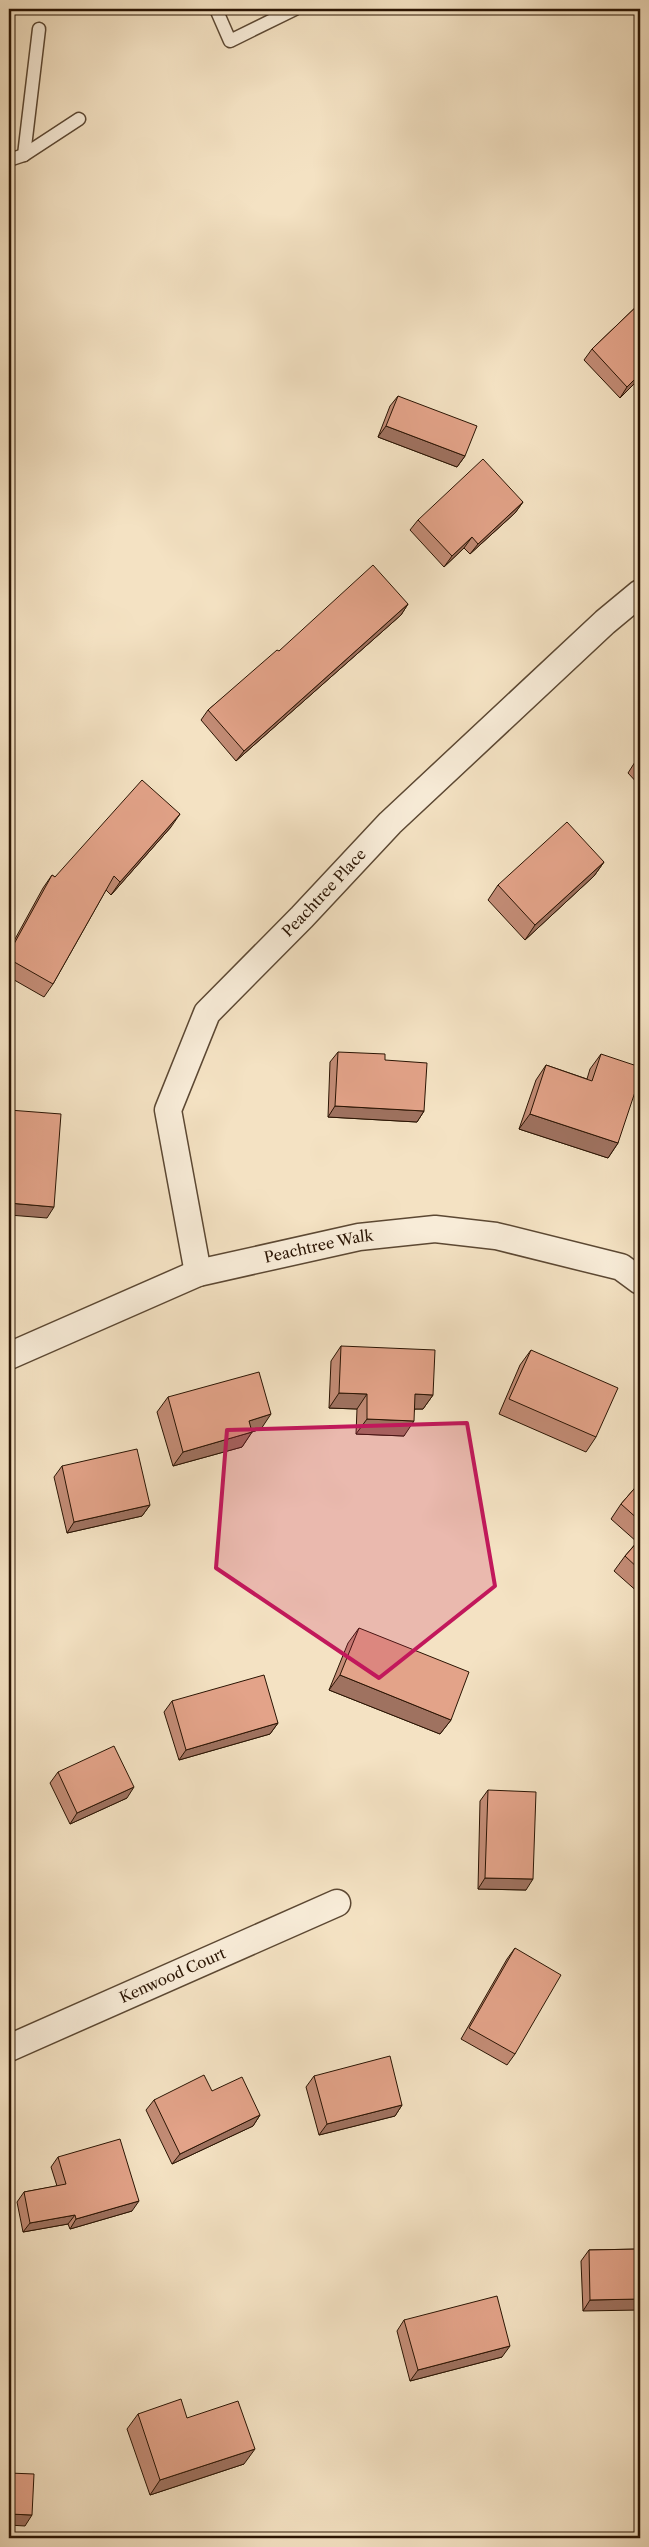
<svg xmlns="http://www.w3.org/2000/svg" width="649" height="2547" font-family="'Libre Caslon Text',serif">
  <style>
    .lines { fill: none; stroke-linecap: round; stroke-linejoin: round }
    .lane-casing { stroke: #5c4833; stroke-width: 15 }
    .street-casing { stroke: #5c4833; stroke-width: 29 }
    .lane { stroke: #f8ecd8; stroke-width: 12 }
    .street { stroke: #f8ecd8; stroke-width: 26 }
    .wall { fill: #c38c76; stroke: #2a1403 }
    .shaded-wall { fill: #9f7260; stroke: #2a1403 }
    .building { fill: #e3a389; stroke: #2a1403 }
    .marked { fill: #c2185b; fill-opacity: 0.2; stroke: #c2185b; stroke-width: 4; stroke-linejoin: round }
    .labels { text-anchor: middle; stroke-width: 4.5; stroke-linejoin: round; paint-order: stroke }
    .street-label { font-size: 15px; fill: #2a1403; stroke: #f8ecd8 }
  </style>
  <rect width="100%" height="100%" fill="#f4e2c3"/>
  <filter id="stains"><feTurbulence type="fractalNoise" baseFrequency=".004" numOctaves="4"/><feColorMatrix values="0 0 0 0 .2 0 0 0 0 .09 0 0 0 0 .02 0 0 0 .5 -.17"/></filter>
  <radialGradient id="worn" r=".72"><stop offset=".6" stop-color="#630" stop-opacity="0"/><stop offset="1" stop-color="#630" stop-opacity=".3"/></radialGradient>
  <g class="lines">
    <g class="lane-casing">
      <g id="lane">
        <polyline points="216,9 230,41 295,9"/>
        <polyline points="24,155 39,29"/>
        <polyline points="9,160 24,155 79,119"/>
      </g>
    </g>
    <g class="street-casing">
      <g id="street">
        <path id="s1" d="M198,1273L168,1110L207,1013L302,917L390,823L605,622L640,593"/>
        <path id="s2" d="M9,1356L198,1273L359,1237L435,1229L496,1236L621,1267L640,1281"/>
        <path id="s3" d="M9,2048L337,1903"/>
      </g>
    </g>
    <use href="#lane" class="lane"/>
    <use href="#street" class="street"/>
  </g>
  <g class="wall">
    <polygon points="640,303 640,378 620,398 584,360 592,349"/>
    <polygon points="398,396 465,456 457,467 378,437 390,406"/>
    <polygon points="523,502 515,513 470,554 464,548 444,567 410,530 418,520"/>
    <polygon points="408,604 401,615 236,761 201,720 208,710 279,651"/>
    <polygon points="640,758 640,786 628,773 635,762"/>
    <polygon points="171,827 111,895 106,890 53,984 44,997 9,977 9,950 43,888 52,875 55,877"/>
    <polygon points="604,862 594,876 525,940 488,900 498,885"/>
    <polygon points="338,1052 424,1111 417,1122 328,1117 330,1062"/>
    <polygon points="601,1054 618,1143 608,1158 519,1129 536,1080 546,1065 587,1079 590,1069"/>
    <polygon points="341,1346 433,1395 423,1409 415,1409 404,1436 356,1434 357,1409 329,1408 331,1361"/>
    <polygon points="531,1350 596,1437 586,1452 499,1414 520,1365"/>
    <polygon points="168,1397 261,1429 252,1432 242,1447 173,1466 157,1412"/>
    <polygon points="62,1466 150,1505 142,1516 67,1533 54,1477"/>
    <polygon points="640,1482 640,1594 614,1571 625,1556 637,1542 611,1519 621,1504"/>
    <polygon points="359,1628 451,1720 440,1734 329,1690 348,1643"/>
    <polygon points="172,1701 278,1723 270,1734 179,1760 164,1712"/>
    <polygon points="58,1772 127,1798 70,1824 50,1783"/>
    <polygon points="488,1790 526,1890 478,1889 480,1801"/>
    <polygon points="515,1948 515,2054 507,2065 461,2039 507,1959"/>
    <polygon points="314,2076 402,2105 395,2116 319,2135 306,2087"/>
    <polygon points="212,2091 260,2115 253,2126 172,2164 146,2110 154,2100"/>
    <polygon points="58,2157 132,2211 70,2229 68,2224 23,2232 17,2202 24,2192 57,2186 51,2167"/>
    <polygon points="640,2249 583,2311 581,2261 589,2250"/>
    <polygon points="404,2320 502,2357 410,2381 397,2331"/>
    <polygon points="138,2414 187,2418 244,2464 150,2495 127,2429"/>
  </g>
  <g class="shaded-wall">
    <polygon points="640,374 640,378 620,398 627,387"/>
    <polygon points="386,426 465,456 457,467 378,437"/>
    <polygon points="523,502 515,513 470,554 478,544"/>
    <polygon points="472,537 464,548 444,567 452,556"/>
    <polygon points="408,604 401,615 236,761 244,751"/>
    <polygon points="180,814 171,827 111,895 120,882"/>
    <polygon points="604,862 594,876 525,940 535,925"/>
    <polygon points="335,1106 424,1111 417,1122 328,1117"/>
    <polygon points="530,1114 618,1143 608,1158 519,1129"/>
    <polygon points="9,1203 54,1207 47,1218 9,1215"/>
    <polygon points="339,1393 367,1394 357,1409 329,1408"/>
    <polygon points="415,1394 433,1395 423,1409 405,1409"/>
    <polygon points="271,1414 261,1429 239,1436 249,1421"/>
    <polygon points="367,1419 414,1421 404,1436 356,1434"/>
    <polygon points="252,1432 242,1447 173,1466 183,1452"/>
    <polygon points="150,1505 142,1516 67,1533 74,1522"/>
    <polygon points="340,1675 451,1720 440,1734 329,1690"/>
    <polygon points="278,1723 270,1734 179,1760 186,1750"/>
    <polygon points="134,1787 127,1798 70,1824 77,1813"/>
    <polygon points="485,1878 533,1879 526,1890 478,1889"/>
    <polygon points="402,2105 395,2116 319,2135 327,2124"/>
    <polygon points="260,2115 253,2126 172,2164 180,2154"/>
    <polygon points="139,2201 132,2211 70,2229 76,2219"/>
    <polygon points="75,2215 68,2224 23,2232 30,2223"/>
    <polygon points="640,2299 640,2310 583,2311 590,2300"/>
    <polygon points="510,2346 502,2357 410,2381 418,2370"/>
    <polygon points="255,2449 244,2464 150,2495 160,2480"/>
    <polygon points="9,2514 32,2515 25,2526 9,2525"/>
  </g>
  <g class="building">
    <polygon points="9,9 13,9 9,34"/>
    <polygon points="640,303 640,374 627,387 592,349"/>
    <polygon points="398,396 477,426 465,456 386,426"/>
    <polygon points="483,459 523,502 478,544 472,537 452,556 418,520"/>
    <polygon points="373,565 408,604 244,751 208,710 277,650 279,651"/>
    <polygon points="640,758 640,767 635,762"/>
    <polygon points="142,780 180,814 120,882 114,876 53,984 9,959 9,953 52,875 55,877"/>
    <polygon points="567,822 604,862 535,925 498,885"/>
    <polygon points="338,1052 385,1054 385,1060 427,1063 424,1111 335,1106"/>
    <polygon points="601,1054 640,1067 640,1077 618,1143 530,1114 546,1065 592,1081"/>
    <polygon points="9,1110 61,1114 54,1207 9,1203"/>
    <polygon points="341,1346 435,1350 433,1395 415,1394 414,1421 367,1419 367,1394 339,1393"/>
    <polygon points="531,1350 618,1388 596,1437 509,1399"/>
    <polygon points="259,1372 271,1414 249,1421 252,1432 183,1452 168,1397"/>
    <polygon points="137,1449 150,1505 74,1522 62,1466"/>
    <polygon points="640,1482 640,1521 621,1504"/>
    <polygon points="640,1539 640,1570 625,1556"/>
    <polygon points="359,1628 469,1672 451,1720 340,1675"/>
    <polygon points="264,1675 278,1723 186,1750 172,1701"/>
    <polygon points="114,1746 134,1787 77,1813 58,1772"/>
    <polygon points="488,1790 536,1792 533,1879 485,1878"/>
    <polygon points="515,1948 561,1975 515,2054 469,2028"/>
    <polygon points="390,2056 402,2105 327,2124 314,2076"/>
    <polygon points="204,2075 212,2091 242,2077 260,2115 180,2154 154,2100"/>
    <polygon points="120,2139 139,2201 76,2219 75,2215 30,2223 24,2192 66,2184 58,2157"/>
    <polygon points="640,2249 640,2299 590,2300 589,2250"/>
    <polygon points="497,2296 510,2346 418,2370 404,2320"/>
    <polygon points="181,2399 187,2418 238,2401 255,2449 160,2480 138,2414"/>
    <polygon points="9,2473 34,2474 32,2515 9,2514"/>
  </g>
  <path class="marked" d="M467,1423L495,1586L379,1678L216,1568L227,1430Z"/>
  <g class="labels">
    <g class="street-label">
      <text dy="5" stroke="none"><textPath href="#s1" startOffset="438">Peachtree Place</textPath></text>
      <text dy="5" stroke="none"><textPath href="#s2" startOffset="330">Peachtree Walk</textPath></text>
      <text dy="5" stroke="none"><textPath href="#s3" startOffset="179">Kenwood Court</textPath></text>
    </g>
  </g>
  <rect width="649" height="2547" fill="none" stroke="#f4e2c3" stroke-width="30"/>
  <rect x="10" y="10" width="629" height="2527" fill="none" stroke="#2a1403" stroke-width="2.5"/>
  <rect x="15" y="15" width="619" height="2517" fill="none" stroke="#2a1403"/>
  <rect width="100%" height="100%" filter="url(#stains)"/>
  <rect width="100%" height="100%" fill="url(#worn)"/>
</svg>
